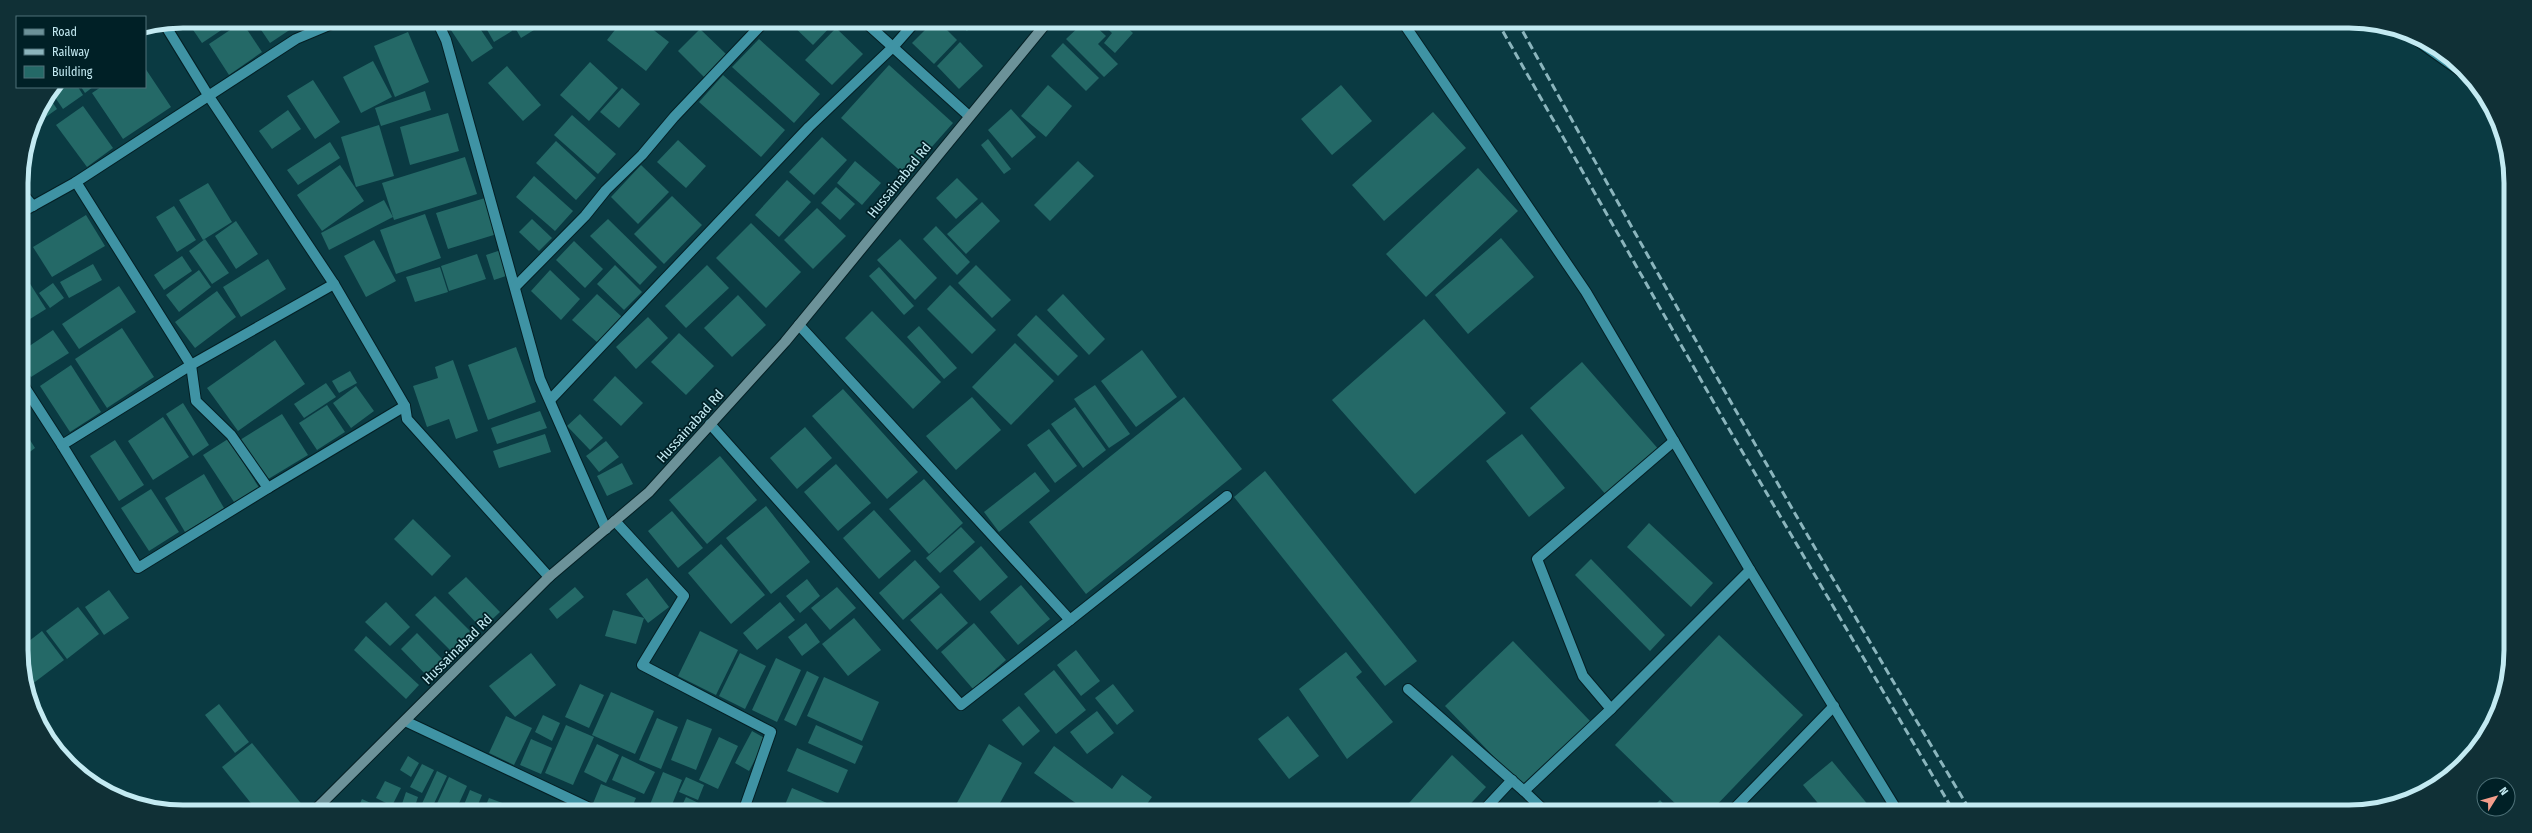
<svg xmlns="http://www.w3.org/2000/svg" width="2532" height="833" font-family="'Fira Sans Condensed',sans-serif">
  <style>
    .building { fill: #246967 }
    .lines { fill: none; stroke-linecap: round; stroke-linejoin: round }
    .street-casing { stroke: #041f24; stroke-width: 12 }
    .secondary-casing { stroke: #041f24; stroke-width: 12 }
    .street { stroke: #3f93a4; stroke-width: 10 }
    .secondary { stroke: #6c9299; stroke-width: 10 }
    .rail { stroke: #8bb5bd; stroke-width: 3; stroke-dasharray: 8 4; stroke-linecap: butt }
    .labels { text-anchor: middle; stroke-width: 3.5; stroke-linejoin: round; paint-order: stroke }
    .street-label { font-size: 14px; fill: #c3eaf2; stroke: #002026 }
    .rim { fill: none; stroke: #c3eaf2; stroke-width: 5 }
  </style>
  <rect width="100%" height="100%" fill="#0a3a42"/>
  <g class="building">
    <polygon points="187,21 235,21 202,43"/>
    <polygon points="255,21 303,21 270,43"/>
    <polygon points="445,21 475,21 493,48 472,62"/>
    <polygon points="482,21 506,21 512,31 494,42"/>
    <polygon points="511,21 540,21 542,25 521,38"/>
    <polygon points="622,21 642,21 669,42 646,71 607,40"/>
    <polygon points="788,21 832,21 834,23 813,45"/>
    <polygon points="934,21 938,21 957,40 934,64 912,43"/>
    <polygon points="955,21 975,21 967,31"/>
    <polygon points="1085,21 1090,21 1106,36 1098,44 1118,64 1104,77 1066,39"/>
    <polygon points="1099,21 1120,21 1133,33 1115,53 1104,43 1112,33"/>
    <polygon points="242,22 262,52 229,75 209,44"/>
    <polygon points="836,28 863,54 832,85 805,60"/>
    <polygon points="700,29 726,54 704,77 678,51"/>
    <polygon points="408,32 429,82 395,97 374,46"/>
    <polygon points="759,39 820,94 794,123 732,67"/>
    <polygon points="960,42 983,66 959,89 937,66"/>
    <polygon points="1063,43 1099,78 1086,91 1051,56"/>
    <polygon points="373,61 392,97 361,113 343,77"/>
    <polygon points="590,62 618,88 589,121 560,95"/>
    <polygon points="889,65 953,123 906,176 841,118"/>
    <polygon points="507,66 541,105 523,121 488,83"/>
    <polygon points="145,68 171,107 123,139 92,93 101,87 145,87"/>
    <polygon points="723,75 785,130 761,157 699,102"/>
    <polygon points="313,80 340,122 315,139 287,96"/>
    <polygon points="1048,85 1072,106 1046,137 1021,116"/>
    <polygon points="1341,85 1372,121 1332,155 1301,119"/>
    <polygon points="56,87 78,87 83,95 63,109 52,93"/>
    <polygon points="81,87 93,87 85,93"/>
    <polygon points="622,88 640,104 619,128 600,112"/>
    <polygon points="425,91 431,110 381,126 375,108"/>
    <polygon points="49,97 57,109 36,124 34,120"/>
    <polygon points="83,106 113,148 87,167 56,125"/>
    <polygon points="1011,109 1036,137 1012,158 988,130"/>
    <polygon points="288,110 301,129 272,149 259,131"/>
    <polygon points="1433,112 1466,148 1384,221 1352,185"/>
    <polygon points="448,113 459,151 410,165 400,127"/>
    <polygon points="572,115 616,154 598,174 554,135"/>
    <polygon points="379,125 394,176 356,187 341,137"/>
    <polygon points="822,137 847,160 814,195 789,172"/>
    <polygon points="988,139 1011,169 1004,174 981,145"/>
    <polygon points="678,140 706,166 686,188 657,162"/>
    <polygon points="556,141 596,178 576,200 536,163"/>
    <polygon points="330,142 340,158 298,185 287,170"/>
    <polygon points="465,157 477,194 394,220 382,183"/>
    <polygon points="855,161 881,183 862,205 837,183"/>
    <polygon points="1078,161 1094,176 1050,221 1034,205"/>
    <polygon points="340,165 364,201 322,231 297,195"/>
    <polygon points="641,165 669,192 638,224 611,197"/>
    <polygon points="1478,168 1518,211 1426,297 1386,254"/>
    <polygon points="534,176 573,211 555,231 516,197"/>
    <polygon points="957,178 978,199 956,219 936,198"/>
    <polygon points="787,180 811,202 779,237 755,215"/>
    <polygon points="208,183 232,222 203,240 179,200"/>
    <polygon points="836,187 855,204 840,220 821,203"/>
    <polygon points="672,196 702,225 664,264 634,234"/>
    <polygon points="485,198 497,234 448,249 436,213"/>
    <polygon points="384,200 393,217 329,250 321,233"/>
    <polygon points="982,202 1000,221 966,254 947,234"/>
    <polygon points="174,206 196,240 177,252 156,217"/>
    <polygon points="817,208 846,236 813,269 784,240"/>
    <polygon points="425,214 441,258 396,274 380,230"/>
    <polygon points="86,215 105,246 52,277 33,247"/>
    <polygon points="532,219 552,238 539,251 519,232"/>
    <polygon points="608,219 657,267 640,285 590,236"/>
    <polygon points="236,221 258,254 236,269 215,236"/>
    <polygon points="751,223 801,272 766,308 716,258"/>
    <polygon points="936,226 970,262 957,275 923,239"/>
    <polygon points="1501,238 1534,277 1468,334 1435,295"/>
    <polygon points="205,239 229,273 212,284 189,251"/>
    <polygon points="900,239 937,278 915,300 877,260"/>
    <polygon points="374,240 396,281 366,297 344,256"/>
    <polygon points="574,241 603,269 585,288 556,260"/>
    <polygon points="501,250 509,275 494,280 486,255"/>
    <polygon points="477,254 486,279 449,291 441,266"/>
    <polygon points="182,256 192,271 164,290 154,275"/>
    <polygon points="268,259 286,289 241,317 223,287"/>
    <polygon points="93,264 102,280 69,298 60,282"/>
    <polygon points="615,265 642,292 624,310 597,284"/>
    <polygon points="707,265 729,288 686,328 665,306"/>
    <polygon points="976,265 1011,300 992,318 958,283"/>
    <polygon points="440,267 448,292 415,302 406,277"/>
    <polygon points="879,267 914,306 904,315 869,276"/>
    <polygon points="199,270 211,287 179,312 166,295"/>
    <polygon points="550,270 580,299 561,320 531,291"/>
    <polygon points="22,271 46,309 22,324"/>
    <polygon points="53,283 64,298 50,308 39,293"/>
    <polygon points="950,285 996,330 972,354 927,309"/>
    <polygon points="119,286 136,312 79,349 62,324"/>
    <polygon points="217,291 236,317 195,348 175,322"/>
    <polygon points="597,294 622,317 598,343 572,320"/>
    <polygon points="1063,294 1105,339 1089,355 1047,310"/>
    <polygon points="738,295 766,325 732,357 704,328"/>
    <polygon points="872,311 941,382 913,409 845,338"/>
    <polygon points="1036,315 1078,356 1058,376 1017,335"/>
    <polygon points="648,317 668,338 636,369 616,347"/>
    <polygon points="1424,319 1506,413 1415,494 1332,400"/>
    <polygon points="919,326 957,368 944,379 907,337"/>
    <polygon points="122,328 154,377 107,408 75,359"/>
    <polygon points="53,330 69,353 31,377 22,363 22,351"/>
    <polygon points="679,333 714,366 686,395 651,362"/>
    <polygon points="275,340 305,384 238,431 207,388"/>
    <polygon points="1015,343 1054,381 1011,425 972,387"/>
    <polygon points="516,347 536,402 488,420 468,365"/>
    <polygon points="1142,350 1177,397 1136,427 1101,381"/>
    <polygon points="453,360 478,431 456,439 449,419 427,427 413,386 438,378 435,367"/>
    <polygon points="1582,362 1660,451 1608,497 1530,408"/>
    <polygon points="71,365 101,412 70,432 40,386"/>
    <polygon points="350,371 357,383 339,393 332,381"/>
    <polygon points="615,376 643,403 621,426 593,400"/>
    <polygon points="326,383 336,397 304,418 294,404"/>
    <polygon points="1095,385 1130,434 1109,448 1074,399"/>
    <polygon points="356,386 374,411 351,428 333,403"/>
    <polygon points="843,389 918,472 887,499 812,416"/>
    <polygon points="972,397 1001,430 956,470 926,436"/>
    <polygon points="1184,397 1242,469 1086,594 1029,522"/>
    <polygon points="183,403 209,445 193,456 166,414"/>
    <polygon points="327,405 345,432 317,450 299,423"/>
    <polygon points="1075,407 1106,450 1083,468 1051,424"/>
    <polygon points="540,411 547,428 497,444 491,428"/>
    <polygon points="282,414 308,455 265,481 240,440"/>
    <polygon points="580,414 603,438 590,450 567,426"/>
    <polygon points="163,417 189,457 153,480 128,441"/>
    <polygon points="805,427 832,458 797,489 770,458"/>
    <polygon points="23,429 35,448 23,457"/>
    <polygon points="1049,429 1077,466 1055,483 1027,445"/>
    <polygon points="545,434 551,452 499,468 493,451"/>
    <polygon points="1522,434 1565,488 1529,517 1486,461"/>
    <polygon points="228,439 260,489 236,505 203,455"/>
    <polygon points="115,440 144,485 119,501 90,456"/>
    <polygon points="606,441 619,457 599,472 586,456"/>
    <polygon points="720,456 757,500 707,544 669,500"/>
    <polygon points="622,463 633,484 607,496 597,476"/>
    <polygon points="836,464 871,503 838,531 804,492"/>
    <polygon points="1265,471 1417,661 1385,686 1234,497"/>
    <polygon points="1035,472 1050,491 999,532 984,512"/>
    <polygon points="204,474 224,508 185,532 165,498"/>
    <polygon points="924,479 963,523 929,554 889,509"/>
    <polygon points="151,489 179,532 149,551 121,508"/>
    <polygon points="766,506 810,562 771,594 726,538"/>
    <polygon points="874,510 911,551 879,579 843,538"/>
    <polygon points="672,511 703,548 678,568 648,531"/>
    <polygon points="413,519 451,556 432,576 394,539"/>
    <polygon points="1649,523 1713,583 1691,607 1627,547"/>
    <polygon points="961,527 975,542 940,573 926,558"/>
    <polygon points="721,544 765,595 731,624 688,573"/>
    <polygon points="981,546 1008,577 980,601 953,571"/>
    <polygon points="1591,559 1665,635 1650,651 1575,575"/>
    <polygon points="915,560 940,587 903,620 879,593"/>
    <polygon points="466,577 500,612 482,629 448,593"/>
    <polygon points="647,578 669,607 648,623 626,594"/>
    <polygon points="807,579 820,596 800,613 786,596"/>
    <polygon points="1021,585 1050,619 1018,645 990,612"/>
    <polygon points="575,587 584,597 557,619 549,609"/>
    <polygon points="837,587 856,608 830,630 811,608"/>
    <polygon points="109,590 129,618 104,635 85,607"/>
    <polygon points="941,593 968,623 937,650 910,620"/>
    <polygon points="435,596 475,636 455,655 415,615"/>
    <polygon points="386,602 410,627 390,646 365,622"/>
    <polygon points="780,602 795,620 757,650 743,633"/>
    <polygon points="78,607 99,634 67,659 46,631"/>
    <polygon points="613,610 644,618 636,644 605,636"/>
    <polygon points="854,618 881,650 848,676 822,644"/>
    <polygon points="806,623 820,642 802,656 788,637"/>
    <polygon points="974,623 1006,660 973,689 941,652"/>
    <polygon points="42,631 64,660 27,688 24,681 24,645"/>
    <polygon points="700,631 738,650 716,695 678,676"/>
    <polygon points="417,633 446,663 430,679 401,649"/>
    <polygon points="1719,635 1803,715 1710,812 1684,812 1615,745"/>
    <polygon points="366,636 419,685 406,699 354,650"/>
    <polygon points="1513,641 1591,722 1523,787 1445,706"/>
    <polygon points="1076,650 1100,681 1081,696 1057,665"/>
    <polygon points="1346,652 1362,672 1356,677 1393,722 1347,759 1299,689"/>
    <polygon points="531,653 556,685 515,717 489,686"/>
    <polygon points="740,653 766,666 745,709 719,696"/>
    <polygon points="776,658 801,670 777,722 752,710"/>
    <polygon points="1054,670 1086,710 1056,734 1024,694"/>
    <polygon points="807,671 819,677 796,726 784,720"/>
    <polygon points="824,677 879,702 862,741 807,716"/>
    <polygon points="580,684 604,695 589,728 565,717"/>
    <polygon points="1113,684 1134,711 1117,725 1095,698"/>
    <polygon points="611,692 654,711 635,754 592,735"/>
    <polygon points="219,704 249,742 235,753 205,715"/>
    <polygon points="1019,706 1040,731 1023,746 1002,720"/>
    <polygon points="1097,711 1114,733 1087,754 1070,732"/>
    <polygon points="543,715 560,723 552,741 535,732"/>
    <polygon points="506,716 532,728 514,765 489,753"/>
    <polygon points="1288,716 1319,756 1289,779 1258,739"/>
    <polygon points="657,718 678,727 661,769 639,760"/>
    <polygon points="687,719 712,729 696,770 671,760"/>
    <polygon points="566,725 594,737 573,785 545,773"/>
    <polygon points="816,725 863,746 855,764 808,743"/>
    <polygon points="752,731 766,739 749,771 735,763"/>
    <polygon points="719,737 738,746 718,789 699,780"/>
    <polygon points="531,739 552,748 541,774 520,765"/>
    <polygon points="252,743 304,807 299,812 258,812 222,767"/>
    <polygon points="597,744 619,755 606,783 584,772"/>
    <polygon points="989,744 1022,763 995,812 952,812"/>
    <polygon points="1054,746 1112,789 1122,775 1152,797 1141,812 1088,812 1034,773"/>
    <polygon points="797,748 848,770 838,793 787,771"/>
    <polygon points="1452,755 1486,787 1463,812 1401,812"/>
    <polygon points="408,756 419,763 411,777 400,770"/>
    <polygon points="622,756 655,772 644,794 612,780"/>
    <polygon points="1832,761 1874,812 1825,812 1803,785"/>
    <polygon points="422,764 434,770 422,793 410,787"/>
    <polygon points="437,771 447,776 430,812 428,812 420,808"/>
    <polygon points="663,772 682,780 669,812 647,812"/>
    <polygon points="449,777 467,786 455,812 438,812 434,810"/>
    <polygon points="686,777 704,785 698,800 679,792"/>
    <polygon points="385,781 401,788 392,806 376,798"/>
    <polygon points="601,784 636,798 630,812 606,812 592,806"/>
    <polygon points="792,788 827,803 823,812 782,812"/>
    <polygon points="470,790 482,795 475,812 461,812"/>
    <polygon points="406,792 418,797 414,809 402,804"/>
    <polygon points="686,797 717,812 679,812"/>
    <polygon points="489,798 505,804 502,812 483,812"/>
    <polygon points="362,799 390,812 356,812"/>
    <polygon points="1660,800 1671,812 1648,812"/>
    <polygon points="525,807 538,812 523,812"/>
  </g>
  <g class="lines">
    <g class="street-casing">
      <g id="street">
        <polyline points="437,21 446,40 540,379 606,529"/>
        <polyline points="864,21 969,116"/>
        <polyline points="1402,21 1586,292 1750,570 1898,812"/>
        <polyline points="165,25 208,95 334,284 405,406 407,419 549,577"/>
        <polyline points="2411,36 2473,80"/>
        <polyline points="76,182 191,365 196,401 231,435 268,488 405,406"/>
        <polyline points="21,192 33,206"/>
        <polyline points="22,212 76,182 296,39 339,21"/>
        <polyline points="515,287 585,216 606,190 642,155 674,117 765,21"/>
        <polyline points="22,383 62,445 191,365 334,284"/>
        <polyline points="550,400 809,127 894,46 916,21"/>
        <polyline points="710,424 961,705 1070,620 799,325"/>
        <polyline points="62,445 138,568 268,488"/>
        <polyline points="615,521 684,596 642,665 771,732 743,812"/>
        <polyline points="1070,620 1227,496"/>
        <polyline points="1408,689 1524,791"/>
        <polyline points="1611,709 1583,676 1537,559 1674,441"/>
        <polyline points="405,721 598,812"/>
        <polyline points="1482,812 1512,780"/>
        <polyline points="1546,812 1524,791 1611,709 1750,570"/>
        <polyline points="1731,812 1834,706"/>
      </g>
    </g>
    <g class="secondary-casing">
      <polyline id="secondary" points="313,812 549,577 649,492 785,342 1048,21"/>
    </g>
    <use href="#street" class="street"/>
    <use href="#secondary" class="secondary"/>
    <g class="rail">
      <polyline points="1497,21 1726,424 1954,812"/>
      <path d="M1517,21C1664,287 1814,551 1971,812"/>
    </g>
  </g>
  <g class="labels">
    <g class="street-label">
      <text transform="translate(899 180) rotate(-51)" y="5">Hussainabad Rd</text>
      <text transform="translate(690 426) rotate(-48)" y="5">Hussainabad Rd</text>
      <text transform="translate(457 649) rotate(-45)" y="5">Hussainabad Rd</text>
    </g>
  </g>
  <path d="M0 0H2532V833H0ZM183 28H2349A155 155 0 0 1 2504 183V650A155 155 0 0 1 2349 805H183A155 155 0 0 1 28 650V183A155 155 0 0 1 183 28Z" fill="#103036" fill-rule="evenodd"/>
  <path class="rim" d="M183 28H2349A155 155 0 0 1 2504 183V650A155 155 0 0 1 2349 805H183A155 155 0 0 1 28 650V183A155 155 0 0 1 183 28Z"/>
  <rect x="16" y="16" width="130" height="72" fill="#002026" stroke="#4e7178"/>
  <rect x="24" y="29" width="20" height="6" fill="#6c9299" stroke="#4e7178"/>
  <text x="52" y="36" font-size="12" fill="#c3eaf2">Road</text>
  <rect x="24" y="49" width="20" height="6" fill="#8bb5bd" stroke="#4e7178"/>
  <text x="52" y="56" font-size="12" fill="#c3eaf2">Railway</text>
  <rect x="24" y="66" width="20" height="12" fill="#246967" stroke="#4e7178"/>
  <text x="52" y="76" font-size="12" fill="#c3eaf2">Building</text>
  <g transform="translate(2496 797) rotate(53)"><circle r="19" fill="#002026" stroke="#4e7178"/>
  <path d="M0-3L7 15L0 10L-7 15Z" fill="#f49d8b"/>
  <text y="-6" font-size="11" font-weight="bold" text-anchor="middle" fill="#c3eaf2">N</text>
  </g>
</svg>
